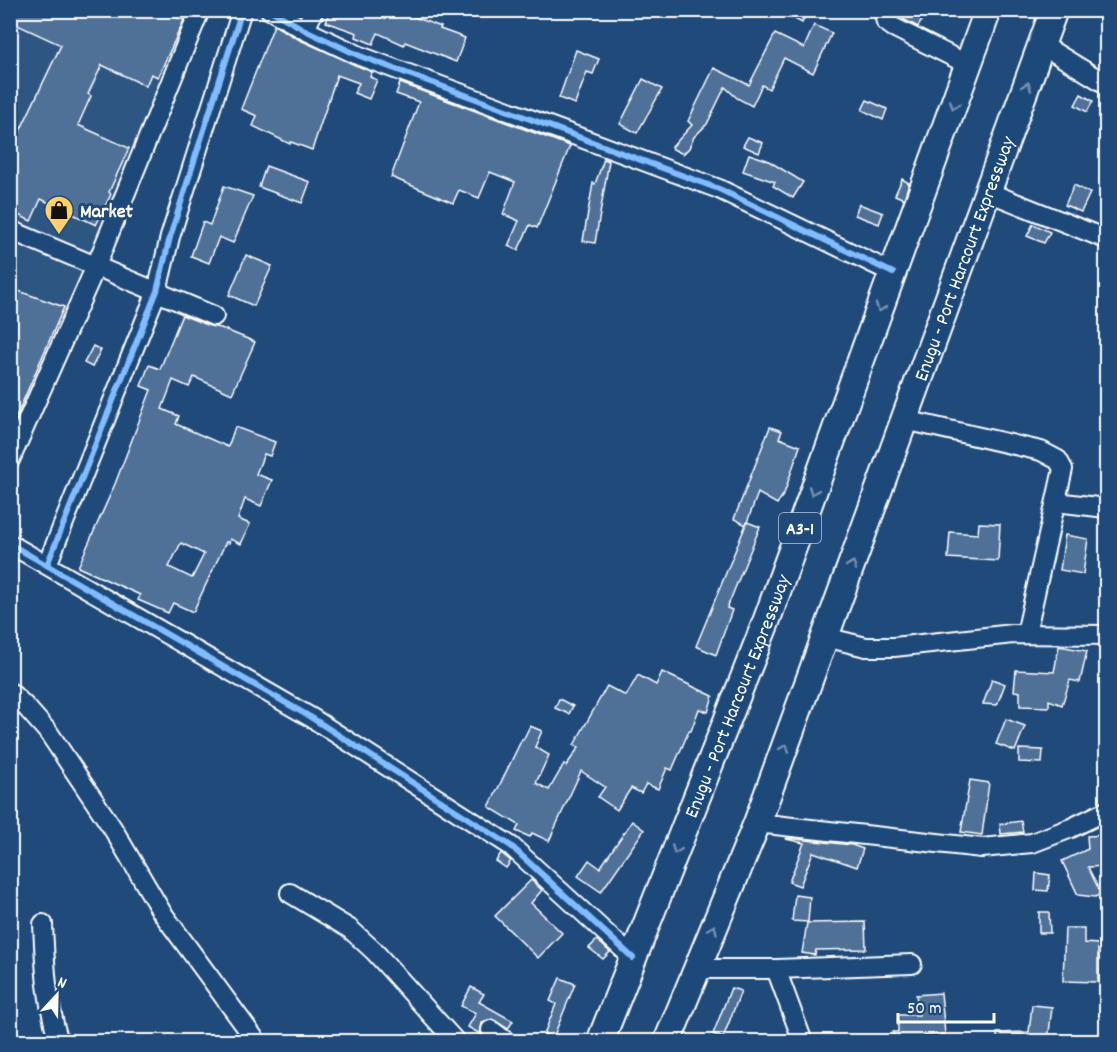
<svg xmlns="http://www.w3.org/2000/svg" width="1117" height="1052" font-family="Dekko,sans-serif">
  <style>
    .built { fill: #2e5683 }
    .building { fill: #507197; stroke: #fff; stroke-width: 1.5; fill-rule: evenodd }
    .lines { fill: none; stroke-linecap: round; stroke-linejoin: round }
    .minor-casing { stroke: #fff; stroke-width: 22 }
    .highway-casing { stroke: #fff; stroke-width: 30 }
    .minor { stroke: #1f4a7a; stroke-width: 18 }
    .highway { stroke: #1f4a7a; stroke-width: 26 }
    .cycleway-casing { stroke: #1f4a7a; stroke-width: 10 }
    .cycleway { stroke: #80bcff; stroke-width: 6 }
    .oneway { stroke: #7992af }
    .labels { text-anchor: middle; stroke-width: 6; stroke-linejoin: round; paint-order: stroke }
    .shield { fill: #1f4a7a; stroke: #bcc9d7; stroke-width: 1.5 }
    .shield-label { font-size: 18px; font-weight: bold; fill: #fff }
    .poi-label { font-size: 20px; font-weight: bold; fill: #fff; stroke: #1f4a7a; text-anchor: start }
    .street-label { font-size: 20px; fill: #fff; stroke: #1f4a7a }
  </style>
  <rect width="100%" height="100%" fill="#1f4a7a"/>
  <filter id="ink" filterUnits="userSpaceOnUse"><feTurbulence type="fractalNoise" baseFrequency=".0167" numOctaves="2"/><feDisplacementMap in="SourceGraphic" scale="12" xChannelSelector="R" yChannelSelector="G"/><feConvolveMatrix kernelMatrix="1 2 1 2 8 2 1 2 1" color-interpolation-filters="sRGB"/></filter>
  <g filter="url(#ink)">
    <polygon class="built" points="11,11 203,11 11,459"/>
    <g class="building">
      <polygon points="19,10 150,10 161,15 162,12 184,20 158,77 151,74 146,86 102,65 88,94 91,96 78,125 129,148 109,192 111,194 96,225 41,199 31,221 10,211 10,152 61,45 13,23"/>
      <polygon points="330,10 396,10 441,27 440,29 465,38 456,62 405,42 404,45 378,33 373,44 356,37 357,33 326,22"/>
      <polygon points="778,10 808,10 802,23"/>
      <polygon points="895,10 917,10 925,15 918,27 903,19 904,17"/>
      <polygon points="274,25 300,40 372,72 370,77 377,80 369,99 354,93 359,83 337,75 312,150 291,142 290,144 253,126 257,116 241,109"/>
      <polygon points="814,25 832,33 813,73 784,58 769,89 762,85 752,106 737,98 725,87 707,124 694,137 689,148 683,154 671,148 692,125 688,121 714,68 749,85 775,34 804,48"/>
      <polygon points="576,50 599,59 593,74 587,72 575,104 559,98"/>
      <polygon points="643,79 662,89 637,133 620,124"/>
      <polygon points="400,83 570,146 537,228 530,225 518,250 508,246 519,221 503,214 515,182 490,172 479,198 459,190 453,203 391,177 419,102 396,94"/>
      <polygon points="1081,94 1093,101 1087,112 1075,105"/>
      <polygon points="867,100 887,109 883,120 862,110"/>
      <polygon points="748,137 763,143 759,153 743,146"/>
      <polygon points="749,154 767,160 803,182 793,198 773,186 775,182 743,171"/>
      <polygon points="604,159 609,161 595,243 583,241 593,183 595,184"/>
      <polygon points="266,166 310,182 302,203 259,187"/>
      <polygon points="902,179 909,183 904,199 895,195"/>
      <polygon points="1074,185 1090,193 1081,212 1065,205"/>
      <polygon points="224,186 253,196 233,243 219,237 209,263 191,256 203,222 210,225"/>
      <polygon points="859,204 883,213 879,224 855,215"/>
      <polygon points="1033,224 1050,232 1044,243 1027,236"/>
      <polygon points="246,255 272,266 254,306 229,295"/>
      <polygon points="10,288 64,307 10,431"/>
      <path d="M182,315L210,326L221,328L255,342L232,394L194,377L189,387L173,380L162,409L179,416L176,424L228,447L235,427L275,442L270,456L264,454L256,474L272,480L261,506L245,499L238,519L250,524L241,544L230,539L229,543L226,542L193,612L173,603L168,613L138,600L140,595L78,567L115,484L151,390L141,386L149,365L160,369ZM181,543L204,554L192,578L169,567Z"/>
      <polygon points="93,346 101,350 92,367 84,363"/>
      <polygon points="770,427 782,431 779,438 800,446 784,494 777,504 758,493 746,525 734,519"/>
      <polygon points="747,522 760,527 727,608 732,610 716,655 696,646"/>
      <polygon points="979,523 1000,524 998,561 948,558 950,532 978,534"/>
      <polygon points="1065,535 1088,539 1083,574 1060,570"/>
      <polygon points="1059,646 1087,651 1080,682 1070,680 1062,705 1049,700 1049,707 1020,706 1020,692 1014,691 1016,670 1054,672"/>
      <polygon points="662,672 713,696 708,712 699,709 691,731 689,731 672,770 667,768 658,789 646,784 641,793 631,788 617,810 598,797 605,787 581,771 549,841 532,833 530,837 516,831 519,825 489,807 522,739 523,740 530,726 542,731 535,747 549,755 536,783 549,790 564,764 566,766 579,747 574,745 607,686 626,696 638,675 656,685"/>
      <polygon points="992,679 1005,684 997,705 983,704"/>
      <polygon points="559,699 573,706 569,714 555,708"/>
      <polygon points="1006,719 1025,726 1015,751 996,744"/>
      <polygon points="1019,749 1043,750 1042,763 1019,762"/>
      <polygon points="970,780 989,783 982,835 961,832"/>
      <polygon points="632,821 644,830 601,892 578,876 589,860 600,868"/>
      <polygon points="1021,821 1023,832 1001,834 1000,824"/>
      <polygon points="1107,835 1107,866 1088,867 1101,894 1095,897 1078,895 1062,861 1088,849 1087,836"/>
      <polygon points="787,838 852,845 863,849 857,867 813,852 800,886 789,882 804,843 786,839"/>
      <polygon points="501,853 511,861 506,868 496,861"/>
      <polygon points="1036,873 1050,875 1048,891 1035,890"/>
      <polygon points="531,880 542,890 531,903 562,933 538,958 495,916"/>
      <polygon points="795,895 810,897 808,922 792,921"/>
      <polygon points="1039,912 1049,912 1050,933 1039,933"/>
      <polygon points="865,922 866,949 816,950 815,955 802,953 807,923"/>
      <polygon points="1065,928 1084,928 1084,943 1098,944 1098,982 1063,981"/>
      <polygon points="597,940 610,952 603,959 589,948"/>
      <polygon points="560,978 575,984 553,1038 544,1034 556,1004 550,1001"/>
      <polygon points="471,987 484,994 479,1002 513,1021 508,1029 492,1019 482,1023 480,1034 468,1027 476,1013 461,1006"/>
      <polygon points="731,988 741,991 723,1038 713,1034"/>
      <polygon points="941,993 945,1034 924,1036 924,1041 893,1041 893,1032 898,1032 898,1015 919,1015 916,995"/>
      <polygon points="1032,1005 1052,1007 1048,1041 997,1041 997,1033 1029,1032"/>
    </g>
    <g class="lines">
      <g class="minor-casing">
        <g id="minor">
          <polyline points="270,10 305,30 360,56 719,189 893,273"/>
          <polyline points="883,10 886,22 893,27 969,65"/>
          <polyline points="305,30 314,10"/>
          <polyline points="1042,45 1106,84"/>
          <polyline points="988,192 1106,239"/>
          <polyline points="10,230 214,316"/>
          <polyline points="905,420 1041,451 1058,460 1063,469 1026,634"/>
          <polyline points="10,460 96,266 200,10"/>
          <polyline points="1056,502 1106,508"/>
          <polyline points="10,544 312,718 511,846 633,958"/>
          <polyline points="47,565 157,291 170,237 242,10"/>
          <polyline points="825,637 866,647 894,647 1013,634 1106,635"/>
          <polyline points="10,692 26,707 49,733 113,829 161,911 257,1042"/>
          <polyline points="757,823 982,848 1032,843 1071,828 1106,811"/>
          <polyline points="290,893 350,929 374,951 456,1042"/>
          <path d="M43,924C45,967 46,1000 59,1042"/>
          <polyline points="696,969 776,969 912,964"/>
          <polyline points="776,969 803,1042"/>
          <polyline points="491,1030 507,1042"/>
        </g>
      </g>
      <g class="highway-casing">
        <g id="highway">
          <path id="s1" d="M600,1042L766,622L988,10"/>
          <path id="s2" d="M667,1042L757,823L1054,10"/>
        </g>
      </g>
      <use href="#minor" class="minor"/>
      <use href="#highway" class="highway"/>
      <g class="cycleway-casing">
        <g id="cycleway">
          <polyline points="270,10 305,30 360,56 719,189 893,273"/>
          <polyline points="10,544 312,718 511,846 633,958"/>
          <polyline points="47,565 157,291 170,237 242,10"/>
        </g>
      </g>
      <use href="#cycleway" class="cycleway"/>
    </g>
    <defs><path id="oneway-chevron" d="M-2-3.5L2.5 0L-2 3.5" fill="none" stroke-width="1.6" stroke-linecap="round" stroke-linejoin="round" transform="scale(1.5)"/></defs>
    <g class="oneway">
      <use href="#oneway-chevron" transform="translate(1027 86) rotate(-70)"/>
      <use href="#oneway-chevron" transform="translate(954 105) rotate(110)"/>
      <use href="#oneway-chevron" transform="translate(880 308) rotate(110)"/>
      <use href="#oneway-chevron" transform="translate(813 491) rotate(110)"/>
      <use href="#oneway-chevron" transform="translate(852 565) rotate(-70)"/>
      <use href="#oneway-chevron" transform="translate(785 748) rotate(-70)"/>
      <use href="#oneway-chevron" transform="translate(676 850) rotate(111)"/>
      <use href="#oneway-chevron" transform="translate(713 929) rotate(-67)"/>
    </g>
  </g>
  <defs>
    <g id="shop-pin" transform="scale(1.5)"><path d="M0 17L-7.5 6A9.5 9.5 0 1 1 7.5 6Z" fill="#ffd166" stroke="#1f4a7a"/><path d="M-5-2.5h2.3a2.7 3.5 0 0 1 5.4 0H5L5.5 6h-11ZM-1.5-2.5h3a1.5 2.3 0 0 0-3 0Z" fill="#111"/></g>
  </defs>
  <g fill-rule="evenodd">
    <use href="#shop-pin" x="59" y="210"/>
  </g>
  <g class="labels">
    <rect class="shield" x="779" y="513" width="42" height="30" rx="4.5"/>
    <g class="shield-label">
      <text x="800" y="534">A3-1</text>
    </g>
    <g class="poi-label">
      <text x="80" y="217">Market</text>
    </g>
    <g class="street-label">
      <text dy="7" stroke="none"><textPath href="#s2" startOffset="838">Enugu - Port Harcourt Expressway</textPath></text>
      <text dy="7" stroke="none"><textPath href="#s1" startOffset="372">Enugu - Port Harcourt Expressway</textPath></text>
    </g>
  </g>
  <rect width="1117" height="1052" fill="none" stroke="#1f4a7a" stroke-width="36"/>
  <rect x="18" y="18" width="1081" height="1016" fill="none" stroke="#fff" stroke-width="2" filter="url(#ink)"/>
  <g transform="translate(57 995) rotate(22)" stroke="#1f4a7a" stroke-width="4.5" paint-order="stroke">
  <path d="M0-4.5L10 22L0 15L-10 22Z" fill="#ffffff"/>
  <text y="-9" font-size="16" font-weight="bold" text-anchor="middle" fill="#ffffff">N</text>
  </g>
  <path d="M898 1013v9h96v-9" fill="none" stroke="#ffffff" stroke-width="3"/>
  <text x="907" y="1013" font-size="18" fill="#ffffff" stroke="#1f4a7a" stroke-width="4.5" paint-order="stroke">50 m</text>
</svg>
